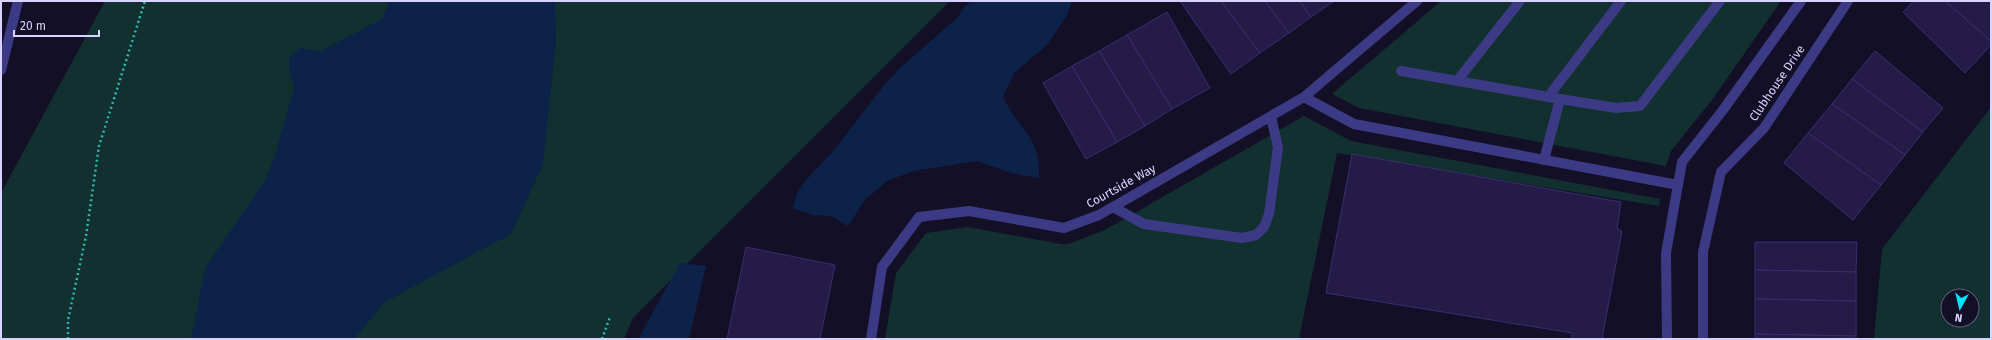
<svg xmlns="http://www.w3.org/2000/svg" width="1992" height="340" font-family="'Fira Sans',sans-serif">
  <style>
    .green { fill: #12302f; fill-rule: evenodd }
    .water { fill: #0c2248 }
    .building { fill: #241b47; stroke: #3b2d73 }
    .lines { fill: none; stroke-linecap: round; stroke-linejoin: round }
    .path { stroke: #2fb8b0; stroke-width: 2.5; stroke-dasharray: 2 3; stroke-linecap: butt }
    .minor { stroke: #3d3a85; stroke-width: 10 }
    .labels { text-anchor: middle; stroke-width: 4; stroke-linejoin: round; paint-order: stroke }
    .street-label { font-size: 12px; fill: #d9d4ff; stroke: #130f26 }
  </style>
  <rect width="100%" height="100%" fill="#130f26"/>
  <g class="green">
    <polygon points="105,1 950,1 633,318 624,339 1,339 1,193"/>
    <polygon points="1441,1 1781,1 1712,100 1671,151 1666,166 1359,108 1332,94"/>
    <path d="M1991,107V339H1874L1882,249ZM1948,296H1972V320H1948Z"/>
    <polygon points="1304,116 1351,141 1660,199 1659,206 1337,153 1299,339 885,339 896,273 926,233 968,227 1061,244 1068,244 1105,230"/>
  </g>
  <g class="water">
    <polygon points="389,1 555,1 556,43 543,164 511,234 385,302 354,339 191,339 205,268 266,179 274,158 294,88 290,74 289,58 300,48 320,51 382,19"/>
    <path d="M972,1H1072L1066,17L1047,45L1014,73L1003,97C1019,131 1041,135 1039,178L1011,173L977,161L914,171L887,181L865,200L848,226L831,216L812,215L793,208L797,193L806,180L835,149L885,84L900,68L958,17L965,6Z"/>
    <polygon points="680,263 706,266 689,339 638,339"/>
  </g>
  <g class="building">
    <polygon points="1180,1 1221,1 1260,53 1231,74"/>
    <polygon points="1221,1 1265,1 1289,33 1260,53"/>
    <polygon points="1265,1 1300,1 1311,17 1289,33"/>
    <polygon points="1300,1 1334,1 1311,17"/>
    <polygon points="1914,1 1945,1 1991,41 1991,45 1965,73 1903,12"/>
    <polygon points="1945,1 1991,1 1991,41"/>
    <polygon points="1167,12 1210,88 1172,109 1127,35"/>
    <polygon points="1127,35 1172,109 1145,126 1099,51"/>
    <polygon points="1099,51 1145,126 1117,142 1072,66"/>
    <polygon points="1875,51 1943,108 1923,132 1852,79"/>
    <polygon points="1072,66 1117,142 1086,159 1043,83"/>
    <polygon points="1852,79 1923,132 1905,155 1832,104"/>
    <polygon points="1832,104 1905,155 1881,185 1808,133"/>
    <polygon points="1808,133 1881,185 1853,220 1784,163"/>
    <polygon points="1352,154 1621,202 1617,229 1622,231 1602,339 1578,339 1572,338 1572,333 1326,293"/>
    <polygon points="1755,242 1857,242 1856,272 1755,270"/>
    <polygon points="746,247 835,265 820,339 727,339"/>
    <polygon points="1755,270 1856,272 1856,301 1755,299"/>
    <polygon points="1755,299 1856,301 1856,336 1755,334"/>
    <polygon points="1755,334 1856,336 1856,339 1755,339"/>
  </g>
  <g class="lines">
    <g class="path">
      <polyline points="68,339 68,320 86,236 99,146 145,1"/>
      <polyline points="602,339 610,317"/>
    </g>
    <g class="minor">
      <polyline points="1,70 18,1"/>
      <polyline points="1401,71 1560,99"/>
      <polyline points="1457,81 1520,1"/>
      <polyline points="1304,97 1354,124 1678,185"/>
      <polyline points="1548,97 1621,1"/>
      <polyline points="1544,160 1560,99 1616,108 1640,106 1720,1"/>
      <polyline points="1113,207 1144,224 1242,238 1256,235 1264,227 1269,214 1278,147 1271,117"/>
      <polyline points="871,339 882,267 919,217 969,211 1064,228 1099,215 1304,97 1417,1"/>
      <polyline points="1667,339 1666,253 1682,162 1723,110 1801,1"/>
      <polyline points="1703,339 1703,252 1721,172 1764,128 1848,1"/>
    </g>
  </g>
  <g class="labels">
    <g class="street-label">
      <text transform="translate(1777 83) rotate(-56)" y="4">Clubhouse Drive</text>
      <text transform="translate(1121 186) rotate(-29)" y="4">Courtside Way</text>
    </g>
  </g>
  <rect width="1992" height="340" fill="none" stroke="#d9d4ff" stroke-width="4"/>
  <g transform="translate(1960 308) rotate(188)"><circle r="19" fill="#130f26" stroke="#625e7d"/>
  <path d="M0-3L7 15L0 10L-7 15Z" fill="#00e5ff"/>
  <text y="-6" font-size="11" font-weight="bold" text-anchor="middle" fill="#d9d4ff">N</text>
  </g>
  <path d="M14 30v6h85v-6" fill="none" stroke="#d9d4ff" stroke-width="2"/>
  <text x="20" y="30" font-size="12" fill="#d9d4ff" stroke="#130f26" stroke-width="3" paint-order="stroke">20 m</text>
</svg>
